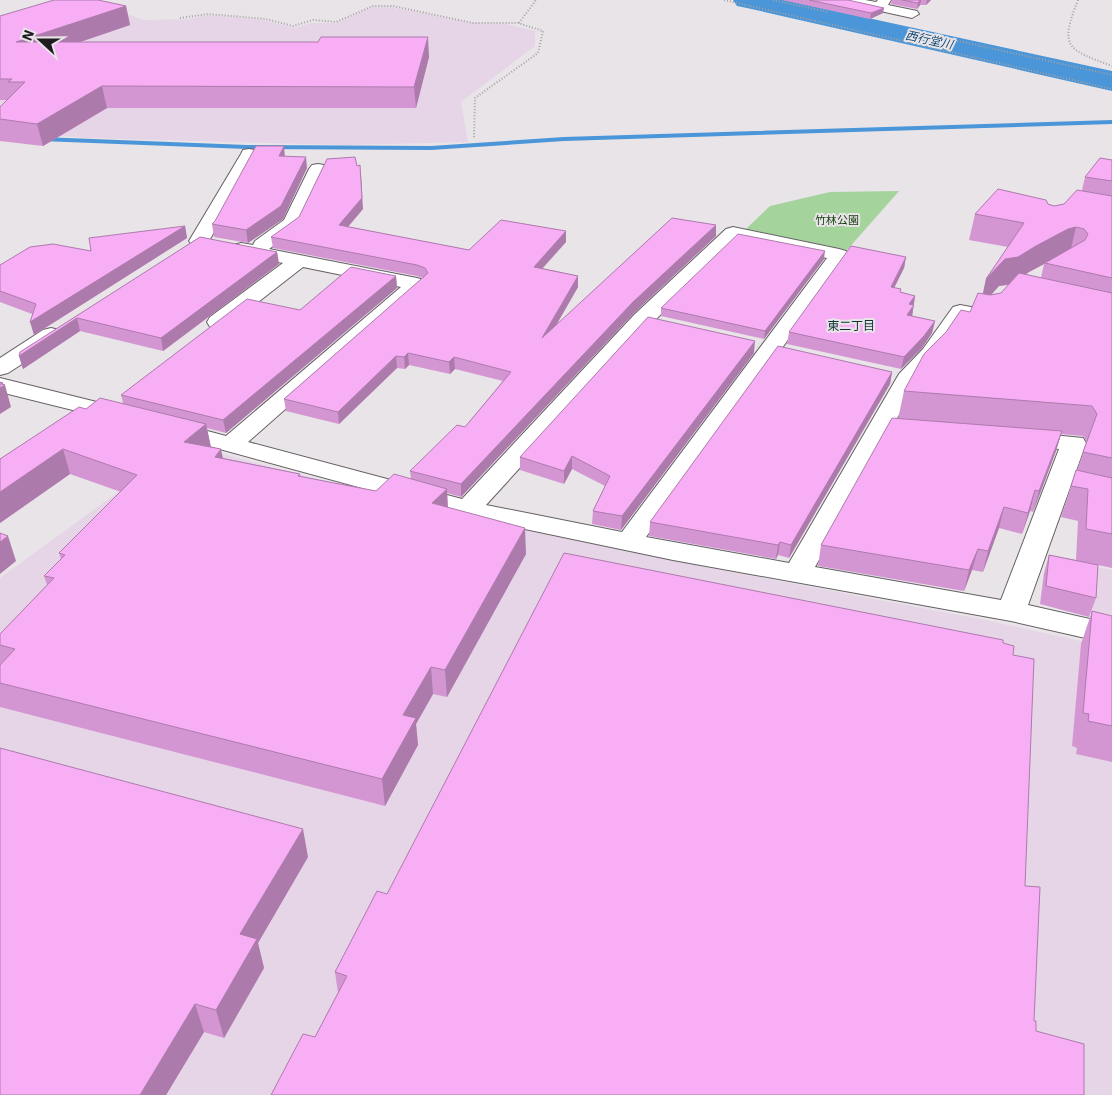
<svg xmlns="http://www.w3.org/2000/svg" width="1112" height="1095" font-family="'IBM Plex Sans','Noto Sans JP',sans-serif">
  <style>
    .industrial { fill: #e6d5e7 }
    .green { fill: #a4d39c }
    .lines { fill: none; stroke-linecap: round; stroke-linejoin: round }
    .stream { fill: #4a96d8; fill-rule: evenodd }
    .river { fill: #4a96d8; fill-rule: evenodd }
    .minor-casing { stroke: #646063; stroke-width: 2 }
    .path { stroke: #a5a1a5; stroke-width: 2; stroke-dasharray: 1 2; stroke-linecap: butt }
    .minor { fill: #fff; fill-rule: evenodd }
    .wall { fill: #d496d3; fill-rule: evenodd }
    .shaded-wall { fill: #ad7aac }
    .building { fill: #f7aef5; stroke: #ad7aac }
    .labels { text-anchor: middle; stroke-width: 4; stroke-linejoin: round; paint-order: stroke }
    .far-park-label { font-size: 11px; fill: #174210; stroke: #e8e4e8 }
    .far-water-label { font-size: 12px; font-style: italic; fill: #104874; stroke: #e8e4e8 }
    .far-neighbourhood-label { font-size: 12px; fill: #103337; stroke: #e8e4e8 }
  </style>
  <rect width="100%" height="100%" fill="#e8e4e8"/>
  <g class="industrial">
    <polygon points="96,3 144,20 190,19 208,15 262,20 294,28 311,23 337,23 373,7 391,7 472,23 506,24 535,31 535,46 461,102 468,142 342,145 87,138 36,134 0,128 0,30"/>
    <polygon points="184,444 459,516 706,567 985,620 1112,648 1112,1095 0,1095 0,578"/>
    <polygon points="1094,566 1112,570 1112,629 1091,625"/>
  </g>
  <polygon class="green" points="899,191 847,250 746,229 770,206 830,192"/>
  <g class="lines">
    <polygon class="stream" points="1112,120 1112,124 564,141 431,150 247,149 41,141 38,139 41,137 247,145 431,146 564,137"/>
    <polygon class="river" points="733,0 785,0 1112,71 1112,91 747,8 737,6"/>
    <g class="minor-casing">
      <g id="minor">
        <polygon points="842,0 865,0 876,2 878,0 891,0 888,5 917,11 919,14 912,18 844,3"/>
        <polygon points="249,149 255,150 257,154 209,241 206,245 199,247 192,245 189,241 241,154 243,150"/>
        <path d="M318,164L324,165L327,169L299,227L269,249L417,278L424,280L427,284L248,442L462,499L634,315L726,229L733,227L839,249L846,251L849,255L646,537L789,563L899,374L923,349L953,307L960,305L982,309C988,302 993,301 1001,304L1005,308C992,326 985,322 966,318L939,359L917,382L815,567L1001,600L1059,449L1013,444L1010,439L1013,434L1022,432L1083,438L1086,443L1028,605L1112,624V644L1011,621L673,560L468,517L165,434L162,429L165,424L174,422L226,436L401,287L303,267L226,327L218,328L210,327L207,322L210,317L283,263L234,253L231,249L234,245L241,243L253,245L255,241L284,220L309,169L312,165ZM737,240L827,258L622,532L486,505L650,325Z"/>
        <polygon points="51,328 59,330 62,335 59,340 8,373 0,375 0,358 43,330"/>
        <polygon points="0,378 133,411 137,416 133,421 125,423 0,392"/>
      </g>
    </g>
    <g class="path">
      <polyline points="724,0 1112,89"/>
      <polyline points="773,0 828,12"/>
      <path d="M1078,0C1059,48 1067,49 1112,66"/>
      <polyline points="180,18 208,14 265,19 293,26 313,20 336,22 373,6 393,6 473,23 518,23 543,31 538,53 475,98 474,138"/>
      <polyline points="519,23 536,0"/>
      <polyline points="922,33 1112,75"/>
    </g>
    <use href="#minor" class="minor"/>
  </g>
  <g class="wall">
    <polygon points="782,0 848,0 883,13 870,19"/>
    <polygon points="892,0 931,0 926,5 920,5 917,9 891,4"/>
    <polygon points="126,6 130,25 80,42 429,57 416,108 107,108 43,146 0,141 0,119 7,100 0,100 0,16"/>
    <polygon points="285,157 307,168 283,219 248,243 214,237 212,224"/>
    <path d="M1112,160V568L1098,565L1096,598L1089,617L1040,604L1044,573L1049,555L1076,560L1078,521L1061,517L1071,486L1077,470L1087,442L1083,436L1061,434L1056,451L1033,512L1030,511L1022,534L999,528L983,572L972,570L964,591L818,566L821,545L898,419L904,391L970,312L983,294L986,279L1008,247L969,240L975,214L1048,204L1054,206L1064,204L1082,190L1085,177ZM1044,264L1041,278L1026,274L1029,272ZM1009,285L1001,293L991,295L999,286Z"/>
    <polygon points="363,209 348,227 469,250 566,231 566,242 542,268 578,276 578,287 556,325 716,236 633,314 461,497 447,493 448,508 526,554 447,697 433,694 416,724 418,745 385,806 0,707 0,634 47,585 44,576 61,559 59,553 121,492 70,474 0,523 0,459 86,409 123,403 121,395 300,310 396,276 397,288 226,433 207,428 211,447 223,458 300,474 301,477 376,491 411,479 410,471 465,427 503,381 455,369 450,374 409,365 405,369 397,368 339,424 286,411 284,399 423,278 417,276 273,248 271,237"/>
    <polygon points="185,226 187,238 34,335 32,314 0,302 0,265 91,251"/>
    <polygon points="200,237 277,252 279,264 163,351 80,331 23,369 19,356"/>
    <polygon points="906,257 904,268 894,288 901,292 915,296 912,316 935,321 932,333 922,348 901,369 787,344 789,332"/>
    <polygon points="824,259 764,339 661,316 661,308"/>
    <polygon points="754,353 621,530 592,524 593,511 605,486 572,469 564,484 520,470 520,457"/>
    <polygon points="892,372 890,384 789,558 778,555 776,559 649,536 650,522"/>
    <polygon points="1092,611 1112,616 1112,762 1076,754 1077,748 1072,746 1081,644"/>
    <polygon points="1003,640 315,1037 338,993 335,972 387,894"/>
    <polygon points="308,857 258,943 264,968 224,1038 204,1032 166,1095 0,1095"/>
  </g>
  <g class="shaded-wall">
    <polygon points="920,0 921,0 920,5 917,9 918,3"/>
    <polygon points="927,0 931,0 926,5"/>
    <polygon points="126,6 130,25 21,62 16,42"/>
    <polygon points="884,8 883,13 870,19 871,13"/>
    <polygon points="428,37 429,57 416,108 414,87"/>
    <polygon points="102,86 107,108 43,146 37,124"/>
    <polygon points="284,146 285,158 279,156"/>
    <polygon points="306,157 307,168 283,219 248,243 246,230"/>
    <polygon points="361,176 363,209 340,236 339,225"/>
    <polygon points="716,225 716,236 633,314 461,497 461,484 633,302"/>
    <polygon points="185,226 187,238 34,335 30,322"/>
    <polygon points="1076,227 1070,253 1045,263 1044,264 1029,272 1011,284 999,286 980,307 986,279 1005,259 1068,229"/>
    <polygon points="566,231 566,242 534,278 534,267"/>
    <polygon points="825,251 824,259 764,339 765,331"/>
    <polygon points="277,252 279,264 163,351 161,338"/>
    <polygon points="906,257 904,268 889,298 891,287"/>
    <polygon points="396,276 397,288 226,433 223,420"/>
    <polygon points="578,276 578,287 542,350 542,338"/>
    <polygon points="915,296 912,317 905,326 909,304"/>
    <polygon points="77,318 80,331 23,369 19,356"/>
    <polygon points="935,321 932,333 922,348 901,369 904,357"/>
    <polygon points="755,341 754,353 621,530 622,516"/>
    <polygon points="408,353 409,365 405,369 404,357"/>
    <polygon points="396,356 397,368 339,424 338,412"/>
    <polygon points="454,357 455,369 450,374 449,362"/>
    <polygon points="892,372 890,384 789,558 791,545"/>
    <polygon points="3,383 4,386 5,385 11,407 0,414 0,388 1,384"/>
    <polygon points="206,424 211,448 184,442"/>
    <polygon points="1062,431 1056,451 1033,512 1039,491"/>
    <polygon points="63,449 70,474 0,523 0,492"/>
    <polygon points="221,449 226,474 215,457"/>
    <polygon points="572,456 572,469 564,484 564,471"/>
    <polygon points="447,489 448,513 432,503"/>
    <polygon points="1035,490 1030,511 1022,534 1028,513"/>
    <polygon points="1004,507 999,528 983,572 988,551"/>
    <polygon points="525,528 526,554 447,697 445,670"/>
    <polygon points="8,536 16,561 0,574 0,542"/>
    <polygon points="780,542 778,555 776,559 778,545"/>
    <polygon points="978,549 972,570 964,591 969,570"/>
    <polygon points="431,667 433,694 416,724 418,745 385,806 382,779 403,715"/>
    <polygon points="303,829 308,857 258,943 264,968 224,1038 216,1010 240,934"/>
    <polygon points="195,1004 204,1032 166,1095 140,1095"/>
  </g>
  <g class="building">
    <polygon points="54,0 98,0 126,6 16,42 318,42 321,37 428,37 414,87 102,86 37,124 0,119 0,107 25,82 8,82 12,79 0,79 0,16"/>
    <polygon points="809,0 848,0 884,8 871,13"/>
    <polygon points="902,0 920,0 918,3"/>
    <polygon points="256,146 284,146 279,156 306,157 281,206 246,230 212,224 215,221"/>
    <polygon points="355,157 357,166 360,165 362,198 339,225 469,250 501,220 566,231 534,267 578,276 542,338 672,218 716,225 633,302 461,484 410,471 457,425 465,427 511,372 454,357 449,362 408,353 404,357 396,356 338,412 284,399 428,273 425,268 417,265 271,237 299,217 327,159"/>
    <polygon points="1100,158 1112,160 1112,181 1085,177"/>
    <polygon points="998,189 1046,200 1048,204 1054,206 1064,204 1077,190 1112,196 1112,278 1045,263 1085,240 1088,234 1084,229 1076,227 1068,229 1036,246 1018,257 1005,259 986,279 1024,223 975,214"/>
    <polygon points="185,226 30,322 36,304 0,291 0,265 30,247 53,244 91,251 89,238"/>
    <polygon points="738,234 825,251 765,331 661,308"/>
    <polygon points="200,237 277,252 161,338 77,318 19,356 20,352"/>
    <polygon points="851,246 906,257 891,287 901,289 900,292 915,296 909,304 914,305 907,315 935,321 924,336 904,357 789,332"/>
    <polygon points="351,267 396,276 223,420 121,395 247,299 300,310"/>
    <polygon points="1019,273 1112,293 1112,458 1083,452 1097,414 1092,406 904,391 924,354 946,332 961,310 970,312 978,293 990,295 1001,293"/>
    <polygon points="648,317 755,341 622,516 593,511 610,476 572,456 564,471 520,457"/>
    <polygon points="778,346 892,372 791,545 780,542 778,545 650,522"/>
    <polygon points="0,382 3,383 1,384 5,385 0,388"/>
    <polygon points="100,398 206,424 184,442 221,449 215,457 300,474 298,476 376,491 394,474 447,489 432,503 525,528 445,670 431,667 403,715 416,718 382,779 0,683 0,665 15,649 0,645 0,634 54,578 44,576 65,555 59,553 137,475 63,449 0,492 0,459 79,407 86,409"/>
    <polygon points="892,418 1062,431 1039,491 1035,490 1028,513 1004,507 988,551 978,549 969,570 821,545"/>
    <polygon points="1076,470 1112,478 1112,534 1086,529 1088,489 1071,486"/>
    <polygon points="0,533 8,536 0,542"/>
    <polygon points="564,553 1003,640 1003,643 1014,646 1013,655 1034,659 1025,886 1040,887 1034,1021 1036,1021 1036,1031 1084,1044 1084,1095 271,1095 303,1034 315,1037 347,976 335,972 377,891 387,894"/>
    <polygon points="1049,555 1098,565 1096,598 1046,586"/>
    <polygon points="1092,611 1112,616 1112,726 1088,721 1089,714 1083,713"/>
    <polygon points="0,748 303,829 240,934 257,939 216,1010 195,1004 140,1095 0,1095"/>
  </g>
  <g class="labels">
    <g class="far-park-label">
      <text x="837" y="224">竹林公園</text>
    </g>
    <g class="far-water-label">
      <text transform="translate(929 40) rotate(12)" y="4">西行堂川</text>
    </g>
    <g class="far-neighbourhood-label">
      <text x="851" y="330">東二丁目</text>
    </g>
  </g>
  <g transform="translate(40 40) rotate(291)" stroke="#e8e4e8" stroke-width="4" paint-order="stroke">
  <path d="M0-4L9 19L0 12L-9 19Z" fill="#1e1c1e"/>
  <text y="-8" font-size="14" font-weight="bold" text-anchor="middle" fill="#1e1c1e">N</text>
  </g>
</svg>
